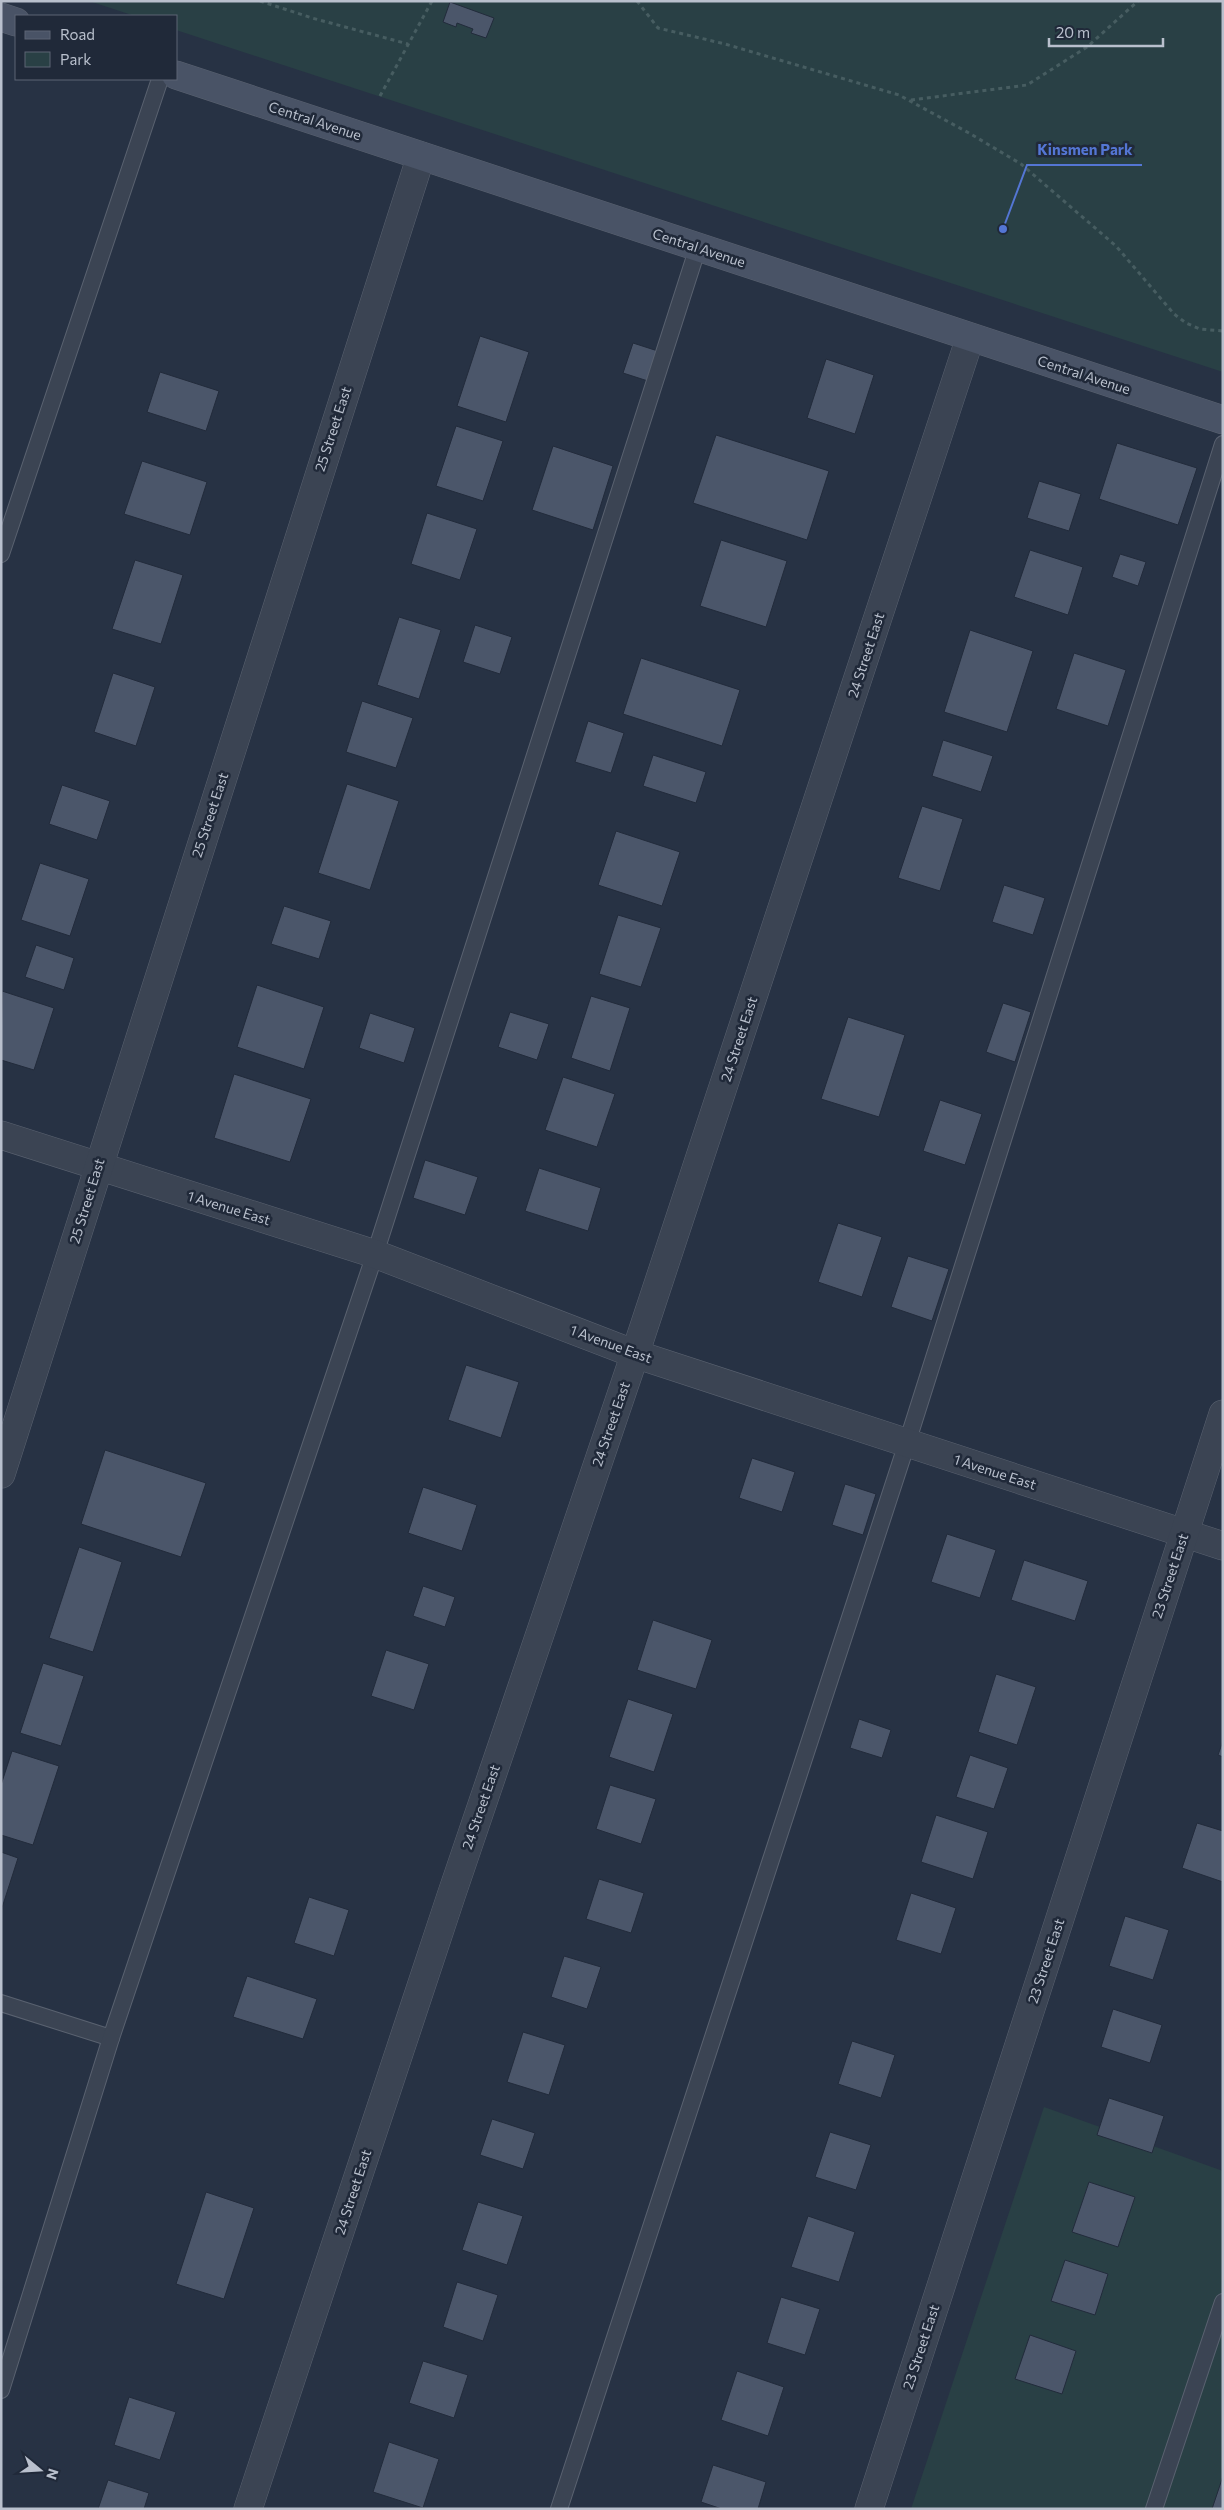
<svg xmlns="http://www.w3.org/2000/svg" width="1224" height="2510" font-family="Commissioner,sans-serif">
  <style>
    .green { fill: #294045 }
    .building { fill: #4b566a; stroke: #222b3b }
    .lines { fill: none; stroke-linecap: round; stroke-linejoin: round }
    .lane-casing { stroke: #5a6270; stroke-width: 18 }
    .street-casing { stroke: #5a6270; stroke-width: 29 }
    .secondary-casing { stroke: #5a6270; stroke-width: 29 }
    .path { stroke: #475d61; stroke-width: 3; stroke-dasharray: 4 4; stroke-linecap: butt }
    .lane { stroke: #3b4453; stroke-width: 16 }
    .street { stroke: #3b4453; stroke-width: 28 }
    .secondary { stroke: #495366; stroke-width: 28 }
    .labels { text-anchor: middle; stroke-width: 5; stroke-linejoin: round; paint-order: stroke }
    .street-label { font-size: 14px; fill: #b9c0cd; stroke: #202939 }
    .leader { fill: none; stroke: #5476d4; stroke-width: 2 }
    .callout-dot { fill: #5476d4; stroke: #202939; stroke-width: 2 }
    .callout-label { font-size: 15px; text-anchor: middle; font-weight: bold; fill: #5476d4; stroke: #202939; stroke-width: 5; stroke-linejoin: round; paint-order: stroke }
  </style>
  <rect width="100%" height="100%" fill="#273244"/>
  <g class="green">
    <polygon points="89,1 1223,1 1223,372 176,30 176,16 135,16"/>
    <polygon points="1044,2107 1223,2171 1223,2509 911,2509"/>
  </g>
  <g class="building">
    <polygon points="450,2 494,18 486,38 471,33 473,29 457,23 456,27 443,22"/>
    <polygon points="480,336 529,352 506,422 457,406"/>
    <polygon points="633,343 661,352 651,382 623,373"/>
    <polygon points="826,359 874,375 855,434 807,418"/>
    <polygon points="160,372 219,391 206,431 147,412"/>
    <polygon points="456,426 503,441 483,501 436,486"/>
    <polygon points="716,435 829,471 807,540 693,503"/>
    <polygon points="1117,443 1197,468 1178,525 1099,499"/>
    <polygon points="553,446 613,466 593,530 532,510"/>
    <polygon points="142,461 207,482 190,535 124,514"/>
    <polygon points="1039,481 1081,494 1069,531 1027,518"/>
    <polygon points="427,513 477,529 460,580 411,564"/>
    <polygon points="721,540 787,561 766,627 700,606"/>
    <polygon points="1030,550 1083,567 1068,615 1014,597"/>
    <polygon points="1120,554 1146,562 1138,586 1112,577"/>
    <polygon points="135,560 183,575 161,644 112,629"/>
    <polygon points="399,617 441,630 419,699 377,685"/>
    <polygon points="475,625 512,637 500,674 463,662"/>
    <polygon points="970,630 1033,651 1007,732 944,712"/>
    <polygon points="1074,653 1126,670 1108,726 1056,709"/>
    <polygon points="641,658 740,690 722,746 623,714"/>
    <polygon points="113,673 155,687 136,746 94,732"/>
    <polygon points="362,701 413,718 396,768 346,752"/>
    <polygon points="588,721 624,733 611,773 575,762"/>
    <polygon points="943,740 993,756 981,792 932,776"/>
    <polygon points="653,755 706,772 696,803 643,786"/>
    <polygon points="347,784 399,801 370,890 318,873"/>
    <polygon points="62,785 110,801 97,840 49,824"/>
    <polygon points="922,806 963,819 940,891 898,878"/>
    <polygon points="616,831 680,852 662,906 598,885"/>
    <polygon points="40,863 89,879 70,936 21,920"/>
    <polygon points="1004,885 1045,898 1033,935 992,922"/>
    <polygon points="284,906 331,921 319,959 271,944"/>
    <polygon points="618,915 661,928 641,987 599,974"/>
    <polygon points="36,945 74,958 64,990 25,977"/>
    <polygon points="257,985 324,1007 304,1069 237,1047"/>
    <polygon points="2,991 54,1008 34,1070 1,1060"/>
    <polygon points="591,996 630,1008 610,1071 571,1058"/>
    <polygon points="1003,1003 1031,1012 1015,1062 986,1052"/>
    <polygon points="510,1012 549,1024 537,1060 498,1047"/>
    <polygon points="370,1013 415,1028 404,1063 359,1048"/>
    <polygon points="848,1017 905,1035 879,1117 821,1099"/>
    <polygon points="234,1074 311,1099 290,1162 214,1138"/>
    <polygon points="563,1077 615,1094 597,1147 545,1130"/>
    <polygon points="940,1100 982,1114 965,1165 923,1151"/>
    <polygon points="425,1160 478,1177 465,1215 413,1198"/>
    <polygon points="539,1168 601,1188 588,1231 525,1211"/>
    <polygon points="838,1223 882,1237 862,1297 818,1282"/>
    <polygon points="908,1256 949,1269 932,1321 891,1307"/>
    <polygon points="466,1365 519,1382 501,1438 448,1420"/>
    <polygon points="105,1450 206,1483 181,1557 81,1524"/>
    <polygon points="752,1458 795,1472 782,1512 739,1498"/>
    <polygon points="845,1484 876,1494 863,1535 832,1525"/>
    <polygon points="423,1487 477,1505 462,1551 408,1533"/>
    <polygon points="947,1534 996,1550 980,1598 931,1582"/>
    <polygon points="79,1547 122,1562 93,1652 49,1638"/>
    <polygon points="1024,1560 1088,1581 1075,1621 1011,1600"/>
    <polygon points="423,1586 455,1597 445,1627 413,1616"/>
    <polygon points="653,1620 712,1640 696,1689 637,1670"/>
    <polygon points="386,1650 429,1664 414,1710 371,1696"/>
    <polygon points="43,1663 84,1676 61,1746 20,1733"/>
    <polygon points="996,1674 1036,1687 1017,1745 978,1732"/>
    <polygon points="628,1699 673,1714 654,1772 609,1757"/>
    <polygon points="859,1719 891,1730 882,1758 850,1748"/>
    <polygon points="1223,1741 1223,1757 1218,1755"/>
    <polygon points="12,1751 59,1766 33,1845 1,1835 1,1785"/>
    <polygon points="970,1755 1008,1768 994,1809 956,1797"/>
    <polygon points="610,1785 656,1799 641,1844 596,1829"/>
    <polygon points="936,1815 988,1832 973,1879 921,1862"/>
    <polygon points="1197,1823 1223,1831 1223,1882 1182,1868"/>
    <polygon points="1,1852 18,1858 1,1911"/>
    <polygon points="599,1879 644,1893 631,1933 586,1919"/>
    <polygon points="911,1893 956,1908 941,1954 896,1940"/>
    <polygon points="309,1897 349,1910 334,1956 294,1943"/>
    <polygon points="1125,1916 1169,1930 1153,1980 1109,1966"/>
    <polygon points="564,1956 601,1967 587,2009 551,1997"/>
    <polygon points="247,1976 317,1999 303,2039 233,2017"/>
    <polygon points="1113,2009 1162,2025 1150,2063 1101,2047"/>
    <polygon points="523,2032 565,2045 549,2095 507,2082"/>
    <polygon points="852,2041 895,2055 881,2098 838,2084"/>
    <polygon points="1109,2098 1164,2116 1152,2153 1097,2135"/>
    <polygon points="492,2119 535,2133 523,2169 480,2155"/>
    <polygon points="830,2132 871,2145 856,2190 815,2177"/>
    <polygon points="1089,2182 1135,2197 1118,2247 1072,2232"/>
    <polygon points="206,2192 254,2208 224,2299 176,2284"/>
    <polygon points="478,2202 523,2216 507,2265 462,2250"/>
    <polygon points="808,2216 855,2232 839,2282 791,2267"/>
    <polygon points="1065,2260 1108,2274 1095,2315 1051,2301"/>
    <polygon points="457,2282 498,2295 483,2341 443,2327"/>
    <polygon points="781,2297 820,2309 805,2355 767,2343"/>
    <polygon points="1030,2335 1076,2351 1062,2394 1015,2379"/>
    <polygon points="423,2361 468,2375 454,2418 409,2403"/>
    <polygon points="737,2371 784,2387 768,2436 721,2420"/>
    <polygon points="129,2397 176,2412 160,2460 114,2445"/>
    <polygon points="389,2442 439,2459 423,2508 373,2492"/>
    <polygon points="713,2465 766,2482 758,2509 722,2509 701,2502"/>
    <polygon points="1223,2476 1223,2509 1212,2509"/>
    <polygon points="108,2480 149,2493 144,2509 98,2509"/>
  </g>
  <g class="lines">
    <g class="lane-casing">
      <g id="lane">
        <polyline points="1,554 160,79"/>
        <polyline points="1,2003 111,2038"/>
        <polyline points="1,2390 111,2038 375,1254 698,247"/>
        <polyline points="559,2509 907,1443 1223,444"/>
        <polyline points="1154,2509 1223,2302"/>
      </g>
    </g>
    <g class="street-casing">
      <g id="street">
        <polyline points="1,1135 375,1254 635,1354 1223,1546"/>
        <polyline points="1,1474 421,156"/>
        <polyline points="248,2509 451,1896 635,1354 970,338"/>
        <polyline points="869,2509 1223,1414"/>
      </g>
    </g>
    <g class="secondary-casing">
      <g id="secondary">
        <polyline points="1,17 16,22"/>
        <polyline points="176,75 1223,420"/>
      </g>
    </g>
    <g class="path">
      <polyline points="260,1 312,18 408,44"/>
      <polyline points="637,1 658,28 725,44 899,95 969,133 1021,164 1116,246 1174,314 1186,323 1200,329 1223,331"/>
      <polyline points="380,96 432,1"/>
      <polyline points="911,100 1027,85 1087,47 1138,1"/>
    </g>
    <use href="#lane" class="lane"/>
    <use href="#street" class="street"/>
    <use href="#secondary" class="secondary"/>
  </g>
  <g class="labels">
    <g class="street-label">
      <text transform="translate(315 121) rotate(18)" y="5">Central Avenue</text>
      <text transform="translate(699 248) rotate(18)" y="5">Central Avenue</text>
      <text transform="translate(1084 375) rotate(18)" y="5">Central Avenue</text>
      <text transform="translate(333 429) rotate(-72)" y="5">25 Street East</text>
      <text transform="translate(866 655) rotate(-72)" y="5">24 Street East</text>
      <text transform="translate(210 815) rotate(-72)" y="5">25 Street East</text>
      <text transform="translate(739 1039) rotate(-72)" y="5">24 Street East</text>
      <text transform="translate(87 1201) rotate(-73)" y="5">25 Street East</text>
      <text transform="translate(229 1208) rotate(17)" y="5">1 Avenue East</text>
      <text transform="translate(611 1344) rotate(20)" y="5">1 Avenue East</text>
      <text transform="translate(611 1424) rotate(-71)" y="5">24 Street East</text>
      <text transform="translate(995 1472) rotate(18)" y="5">1 Avenue East</text>
      <text transform="translate(1170 1576) rotate(-72)" y="5">23 Street East</text>
      <text transform="translate(481 1807) rotate(-71)" y="5">24 Street East</text>
      <text transform="translate(1046 1961) rotate(-72)" y="5">23 Street East</text>
      <text transform="translate(353 2192) rotate(-72)" y="5">24 Street East</text>
      <text transform="translate(921 2347) rotate(-72)" y="5">23 Street East</text>
    </g>
  </g>
  <path class="leader" d="M1003 229L1027 165H1142"/>
  <circle class="callout-dot" cx="1003" cy="229" r="5"/>
  <g class="callout-label">
    <text x="1085" y="155">Kinsmen Park</text>
  </g>
  <rect width="1224" height="2510" fill="none" stroke="#b9c0cd" stroke-width="5"/>
  <rect x="15" y="15" width="162" height="65" fill="#202939" stroke="#5d6574"/>
  <rect x="25" y="31" width="25" height="8" fill="#495366" stroke="#5d6574"/>
  <text x="60" y="40" font-size="15" fill="#b9c0cd">Road</text>
  <rect x="25" y="52" width="25" height="15" fill="#294045" stroke="#5d6574"/>
  <text x="60" y="65" font-size="15" fill="#b9c0cd">Park</text>
  <g transform="translate(40 2470) rotate(108)" stroke="#202939" stroke-width="4" paint-order="stroke">
  <path d="M0-4L9 19L0 12L-9 19Z" fill="#b9c0cd"/>
  <text y="-8" font-size="14" font-weight="bold" text-anchor="middle" fill="#b9c0cd">N</text>
  </g>
  <path d="M1049 38v8h114v-8" fill="none" stroke="#b9c0cd" stroke-width="2.5"/>
  <text x="1056" y="38" font-size="15" fill="#b9c0cd" stroke="#202939" stroke-width="4" paint-order="stroke">20 m</text>
</svg>
